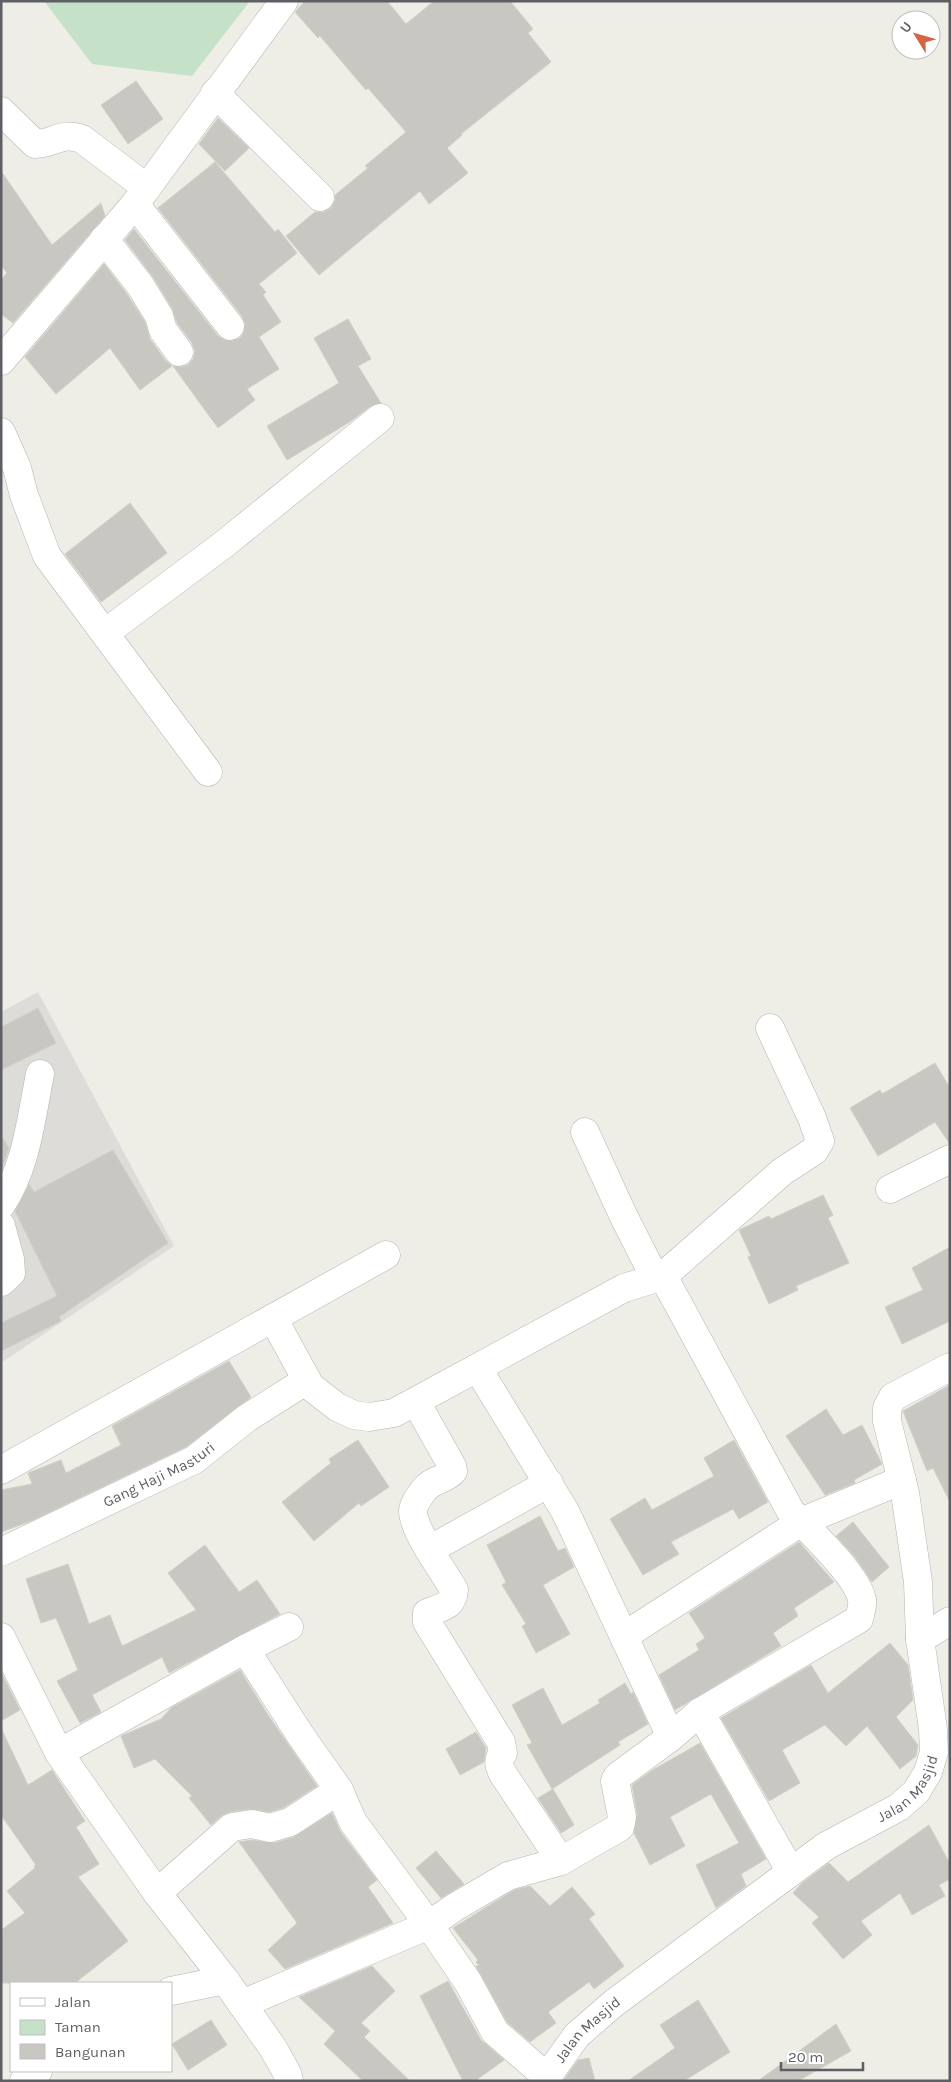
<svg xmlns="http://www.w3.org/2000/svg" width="951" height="2082" font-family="Karla,sans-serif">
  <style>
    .industrial { fill: #dddcd8 }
    .green { fill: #c5e2c9 }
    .building { fill: #c9c7c2; stroke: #d2cfc5 }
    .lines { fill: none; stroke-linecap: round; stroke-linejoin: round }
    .minor-casing { stroke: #b3b4b9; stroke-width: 29 }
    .minor { stroke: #fff; stroke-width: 28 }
    .labels { text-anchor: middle; stroke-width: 5; stroke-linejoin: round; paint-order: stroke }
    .street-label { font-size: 15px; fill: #5d5f64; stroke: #fff }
  </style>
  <rect width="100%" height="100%" fill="#eeede6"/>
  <polygon class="industrial" points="38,992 174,1246 1,1363 1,1012"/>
  <polygon class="green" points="44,1 250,1 192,76 92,64"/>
  <g class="building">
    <polygon points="305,1 387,1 406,24 434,1 510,1 533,29 528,33 551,62 461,134 462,135 447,148 468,173 429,204 420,191 319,275 286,236 315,212 324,212 331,208 335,201 335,195 368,168 365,166 406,132 368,88 366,90 320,36 318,38 295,12"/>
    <polygon points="136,81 163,119 128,144 101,105"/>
    <polygon points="218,118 249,148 225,171 199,144"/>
    <polygon points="215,162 275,232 278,229 297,253 259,284 266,292 263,295 281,322 259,337 279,369 247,389 255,400 218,428 173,366 181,367 188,365 193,359 195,351 192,343 177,323 172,308 153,277 125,240 134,229 218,336 224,340 232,341 240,338 244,332 245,324 242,316 158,208"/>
    <polygon points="1,171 52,245 101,203 105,216 13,323 1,314 1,280 7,273 1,265"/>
    <polygon points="104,264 127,294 145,322 150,339 166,361 172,366 140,390 110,348 56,394 25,357"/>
    <polygon points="348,319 371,359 358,366 381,403 371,406 351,421 287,460 267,426 339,383 314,338"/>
    <polygon points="130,503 167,553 101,602 65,554"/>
    <polygon points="38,1008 56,1043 1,1070 1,1027"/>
    <polygon points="935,1063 950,1088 950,1144 935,1122 878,1156 850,1108 880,1090 882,1094"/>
    <polygon points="1,1135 9,1148 1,1171"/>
    <polygon points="113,1150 168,1243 59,1317 61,1321 1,1351 1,1323 57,1296 15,1211 29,1184 34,1192"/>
    <polygon points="823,1195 833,1215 828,1218 849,1263 796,1286 798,1290 769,1304 748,1257 751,1256 739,1230 769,1216 771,1219"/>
    <polygon points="950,1247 950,1321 902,1344 885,1307 923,1290 912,1268"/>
    <polygon points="229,1361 251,1397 186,1447 31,1521 1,1532 1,1490 32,1484 28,1473 61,1460 66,1473 121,1445 112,1426"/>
    <polygon points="950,1385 950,1502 933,1468 927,1471 903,1411"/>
    <polygon points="826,1409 843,1435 862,1425 882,1464 854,1480 855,1483 825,1495 786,1436"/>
    <polygon points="358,1440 389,1487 361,1506 359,1503 314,1541 282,1502 331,1463 329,1459"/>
    <polygon points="734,1440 768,1502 739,1519 733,1509 671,1542 679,1554 643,1575 610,1519 645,1498 652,1510 714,1476 704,1458"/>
    <polygon points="540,1516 558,1551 565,1548 574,1567 543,1585 570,1634 536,1653 522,1626 526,1624 502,1585 506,1582 487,1545"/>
    <polygon points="853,1522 889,1567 872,1582 855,1557 836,1536"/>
    <polygon points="799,1542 834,1582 794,1608 798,1616 773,1633 781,1646 675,1710 659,1675 699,1650 696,1644 705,1638 689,1613"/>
    <polygon points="205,1545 239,1592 257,1580 280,1614 169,1673 162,1657 92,1695 101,1712 80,1723 57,1681 78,1670 56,1618 41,1623 26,1579 68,1564 89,1624 110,1615 122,1646 196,1610 168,1573"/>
    <polygon points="890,1643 908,1665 913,1700 896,1717 918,1745 916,1756 900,1769 867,1726 846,1746 825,1725 782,1750 800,1783 769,1801 721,1718 811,1665 828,1693"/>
    <polygon points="240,1670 268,1715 317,1786 283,1808 269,1812 250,1809 230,1812 222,1815 211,1825 189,1798 192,1796 155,1759 134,1768 121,1736 161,1719 171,1708"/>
    <polygon points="1,1672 20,1710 1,1721"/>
    <polygon points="625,1683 631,1694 633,1692 648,1724 618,1742 620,1745 552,1789 527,1745 532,1743 512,1705 543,1688 562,1725 600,1703 598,1700"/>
    <polygon points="1,1728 28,1785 52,1770 85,1821 76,1827 99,1864 78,1877 128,1941 75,1983 1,1983 1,1930 25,1913 7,1891 35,1868 34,1866 36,1865 1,1815"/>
    <polygon points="476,1732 486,1748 484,1762 460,1775 446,1749"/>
    <polygon points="700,1743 766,1859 741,1874 746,1886 716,1908 696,1865 739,1843 711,1794 670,1817 685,1846 650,1865 634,1833 637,1814 632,1785 651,1771"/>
    <polygon points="553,1789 574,1825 561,1833 538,1798"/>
    <polygon points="332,1813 340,1831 377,1880 368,1887 393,1923 285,1969 268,1950 297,1923 239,1842 251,1840 274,1843 294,1837"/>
    <polygon points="929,1825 950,1864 950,1879 939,1885 945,1896 912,1915 900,1893 861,1921 872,1935 843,1959 812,1923 819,1917 793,1893 802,1883 829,1863 848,1882"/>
    <polygon points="436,1851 464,1884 441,1898 416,1868"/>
    <polygon points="530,1886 550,1906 572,1887 595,1914 589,1919 624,1966 594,1989 589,1982 548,2012 556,2023 530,2042 507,2022 476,1966 479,1965 476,1962 478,1960 453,1928 514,1890"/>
    <polygon points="372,1966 395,1991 361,2023 370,2031 364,2037 410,2081 363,2081 324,2044 335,2031 299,1997"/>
    <polygon points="448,1981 481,2040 504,2060 475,2081 463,2081 420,1996"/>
    <polygon points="698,2000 730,2052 684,2081 628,2081 675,2048 660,2025"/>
    <polygon points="211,2020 227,2045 188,2070 172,2044"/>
    <polygon points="836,2024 851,2051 798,2081 758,2081"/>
    <polygon points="589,2058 595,2081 563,2081 578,2060"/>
  </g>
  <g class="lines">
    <g class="minor-casing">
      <g id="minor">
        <polyline points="215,93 320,197"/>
        <path d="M1,111L35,144C54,144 62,131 82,139L147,188"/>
        <polyline points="135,204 230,326"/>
        <polyline points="104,239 140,285 159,316 163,330 179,352"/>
        <polyline points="1,361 135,204 284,1"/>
        <polyline points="1,432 17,468 24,495 47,556 208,772"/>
        <polyline points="105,633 223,545 380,418"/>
        <polyline points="585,1132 623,1215 655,1278"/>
        <polyline points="890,1189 950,1159"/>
        <path d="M1,1205C27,1166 31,1118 40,1074"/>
        <polyline points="1,1226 10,1259 11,1273 1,1282"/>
        <polyline points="273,1318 310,1386 337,1407 354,1415 369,1417 394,1413 624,1288 663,1276 783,1171 814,1151 820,1141 812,1118 770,1028"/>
        <polyline points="478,1369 565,1511 671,1737"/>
        <path d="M416,1402L452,1466L453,1471C445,1480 431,1480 424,1490C420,1495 414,1504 413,1510C412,1530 444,1571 454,1590C453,1607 441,1607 427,1613V1622L501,1742L503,1753C497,1761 499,1766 503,1774L561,1861"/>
        <polyline points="1,1470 386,1255"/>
        <polyline points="429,1550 549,1483"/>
        <path id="s1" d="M1,1552L194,1460L247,1418L307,1380"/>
        <polyline points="624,1636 801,1522 902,1480"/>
        <polyline points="1,1637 59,1753 157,1893 225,1980 273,2048 287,2073 289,2081"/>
        <polyline points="920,1639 950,1621"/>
        <polyline points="245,1649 301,1736 339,1790 353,1822 429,1925 468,1982 495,2032 547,2077"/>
        <polyline points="700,1712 791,1872"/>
        <polyline points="59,1753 245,1649 289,1627"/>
        <polyline points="157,1893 232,1827 252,1824 270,1828 290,1822 339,1790"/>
        <polyline points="171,1991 225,1980"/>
        <path d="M242,2004L429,1925L455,1907L508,1876L561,1861L620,1827L622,1817L615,1781L618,1776L671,1737L700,1712L859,1619C860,1614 863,1606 862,1600C858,1576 809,1530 791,1512L663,1276"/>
        <polyline points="24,2081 38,2071"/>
        <path id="s2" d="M544,2081L577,2035L614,2003L826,1846L899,1807L916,1792L928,1772L934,1752L933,1729L920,1639L918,1582L905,1493L887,1421V1408L893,1397L950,1367"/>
      </g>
    </g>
    <use href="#minor" class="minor"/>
  </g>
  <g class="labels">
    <g class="street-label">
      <text dy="5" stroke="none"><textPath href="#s1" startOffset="176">Gang Haji Masturi</textPath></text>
      <text dy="5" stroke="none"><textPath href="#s2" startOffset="472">Jalan Masjid</textPath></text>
      <text dy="5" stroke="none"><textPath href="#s2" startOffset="68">Jalan Masjid</textPath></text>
    </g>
  </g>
  <rect width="951" height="2082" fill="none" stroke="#5d5f64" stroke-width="5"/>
  <rect x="10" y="1982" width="162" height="90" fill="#ffffff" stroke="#bebfc1"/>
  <rect x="20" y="1998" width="25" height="8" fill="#ffffff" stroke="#bebfc1"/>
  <text x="55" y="2007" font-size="15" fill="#5d5f64">Jalan</text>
  <rect x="20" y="2020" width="25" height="15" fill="#c5e2c9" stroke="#bebfc1"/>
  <text x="55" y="2032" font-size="15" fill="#5d5f64">Taman</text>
  <rect x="20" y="2044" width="25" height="15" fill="#c9c7c2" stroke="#bebfc1"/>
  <text x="55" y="2057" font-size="15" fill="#5d5f64">Bangunan</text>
  <g transform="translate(916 35) rotate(307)"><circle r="24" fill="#ffffff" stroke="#bebfc1"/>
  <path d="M0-4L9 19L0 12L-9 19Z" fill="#d56444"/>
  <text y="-8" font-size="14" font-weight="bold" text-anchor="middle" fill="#5d5f64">U</text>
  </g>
  <path d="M781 2062v8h82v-8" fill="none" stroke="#5d5f64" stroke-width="2.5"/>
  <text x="788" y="2062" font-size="15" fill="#5d5f64" stroke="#ffffff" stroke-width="4" paint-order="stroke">20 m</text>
</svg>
